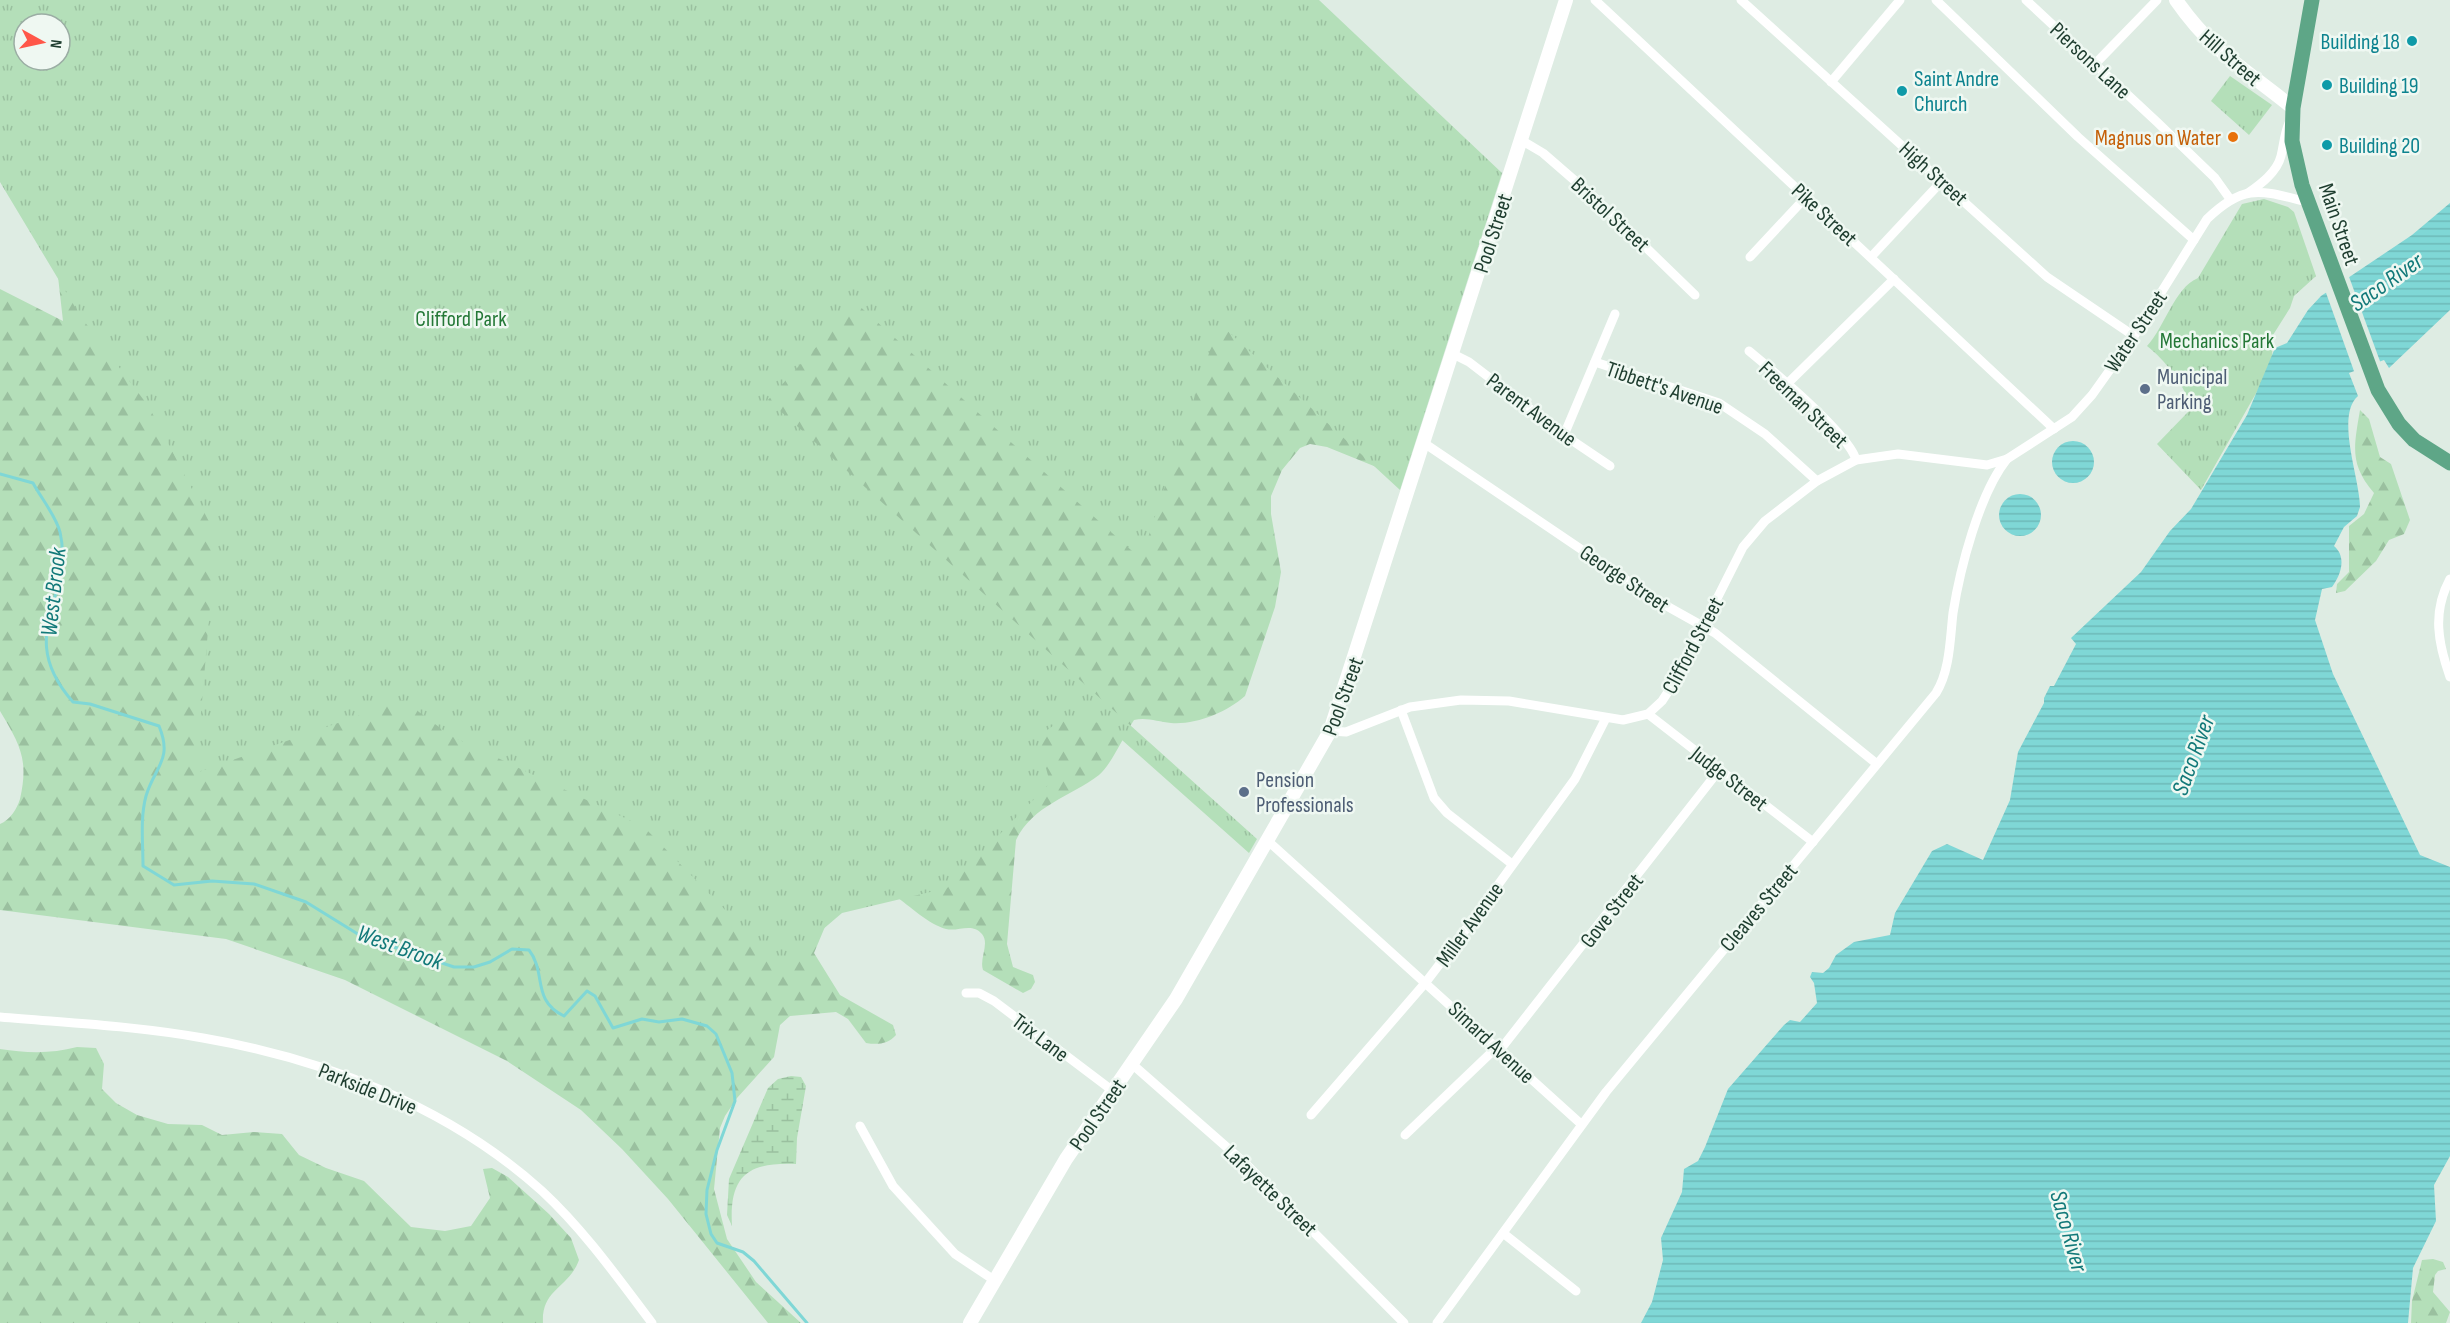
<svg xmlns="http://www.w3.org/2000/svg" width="2450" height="1323" font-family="'Sofia Sans Condensed',sans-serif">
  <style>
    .forest { fill: url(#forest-firs); fill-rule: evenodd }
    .wetland { fill: url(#wetland-marsh) }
    .park { fill: url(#park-tufts); fill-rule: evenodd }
    .water { fill: url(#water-rules) }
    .pier { fill: #deece3 }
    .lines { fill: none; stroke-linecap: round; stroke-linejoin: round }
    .stream { stroke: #7fd7d6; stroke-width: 3 }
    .street { stroke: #fff; stroke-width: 9 }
    .secondary { stroke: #fff; stroke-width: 14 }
    .primary { stroke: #5ea687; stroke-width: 15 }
    .culture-dot { fill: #0f9aa8; stroke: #eff8f2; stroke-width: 2 }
    .food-dot { fill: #e8710a; stroke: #eff8f2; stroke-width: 2 }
    .service-dot { fill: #5c6f8a; stroke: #eff8f2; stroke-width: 2 }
    .labels { text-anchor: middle; stroke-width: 5; stroke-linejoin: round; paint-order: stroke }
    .culture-label { font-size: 22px; fill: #0d838f; stroke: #eff8f2; text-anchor: start }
    .street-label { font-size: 22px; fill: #1e3d2f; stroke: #eff8f2 }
    .food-label { font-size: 22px; fill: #c56008; stroke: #eff8f2; text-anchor: end }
    .park-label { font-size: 22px; fill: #247837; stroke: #eff8f2 }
    .service-label { font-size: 22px; fill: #4e5e75; stroke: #eff8f2; text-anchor: start }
    .water-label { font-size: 24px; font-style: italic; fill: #127979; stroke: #eff8f2 }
  </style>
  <defs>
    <pattern id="forest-firs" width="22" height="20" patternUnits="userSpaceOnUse" patternTransform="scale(1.5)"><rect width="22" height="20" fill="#b4dfb9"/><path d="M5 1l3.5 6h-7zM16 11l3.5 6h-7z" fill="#9ac09f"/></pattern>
    <pattern id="wetland-marsh" width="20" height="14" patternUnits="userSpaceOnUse" patternTransform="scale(1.5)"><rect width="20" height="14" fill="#b4dfb9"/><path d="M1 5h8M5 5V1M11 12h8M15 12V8" fill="none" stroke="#9ac09f"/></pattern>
    <pattern id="park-tufts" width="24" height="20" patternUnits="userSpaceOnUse" patternTransform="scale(1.5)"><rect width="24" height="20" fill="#b4dfb9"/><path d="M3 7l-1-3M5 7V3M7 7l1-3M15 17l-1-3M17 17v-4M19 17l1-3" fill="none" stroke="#9ac09f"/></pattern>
    <pattern id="water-rules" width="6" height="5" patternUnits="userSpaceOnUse" patternTransform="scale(1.5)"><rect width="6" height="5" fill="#7fd7d6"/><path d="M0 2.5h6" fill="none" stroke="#6db9b8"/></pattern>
  </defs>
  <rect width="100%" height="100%" fill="#deece3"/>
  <g class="forest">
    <path d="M0,0H1304L1401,477L1327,447L1310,444L1300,448L1282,470L1271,496V514L1281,572L1275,607L1245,696C1227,712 1196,725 1171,723C1158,722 1147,717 1134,720C1125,734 1111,765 1099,775C1070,797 1033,805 1016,840L1007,944L1013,967L1033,975L1035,982L1031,989L1023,993L983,970C979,958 990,944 982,934C972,922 958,932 946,929C928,924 910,906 895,896L832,910L814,953L840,995L893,1025L896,1035C888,1044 878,1045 866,1043L848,1019L836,1012L790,1016L780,1025L774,1057L737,1098L725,1116L720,1128L714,1189L727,1239L756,1282L801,1323H768L668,1199L622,1149L581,1110L507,1061L345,980L226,939L0,910V824C10,820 17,809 20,799C29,759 20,745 0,711V289L63,321L54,241ZM24,24H60V60H24Z"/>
    <path d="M2360,410L2369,419L2380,457L2391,464L2410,520L2404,534L2389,540L2376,561L2345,591L2336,593L2337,584L2349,572V526L2364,514L2374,493C2349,464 2354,446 2360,410Z"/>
    <path d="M77,1047L96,1048L104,1064L102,1089L116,1103L137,1115L168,1124L202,1125L222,1135L254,1132L282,1134L299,1155L326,1168L364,1181L411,1227L445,1231L471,1226L490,1198L483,1169L492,1168L508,1177L549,1214L571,1238L579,1260C569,1288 541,1289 543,1323H0V1049C26,1053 51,1054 77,1047Z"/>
    <polygon points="2433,1259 2443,1262 2446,1269 2438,1271 2435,1275 2433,1292 2450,1312 2446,1323 2411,1323 2412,1301 2422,1260"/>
  </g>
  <path class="wetland" d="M791,1076L801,1077L806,1086L797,1138L796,1164C748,1162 729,1175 732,1226L727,1215L729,1179L768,1088L778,1079Z"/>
  <g class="park">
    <path d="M0,0H1319L1502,173L1400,490L1219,323L1141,559L856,303L768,400L1257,839L1249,853L1104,724C1072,717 1062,716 1038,738L1050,783L947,888L842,913L780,966L644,827L451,736L403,700L196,773L216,535L149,407L81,317L0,182ZM24,24H60V60H24Z"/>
    <polygon points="2230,76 2272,105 2249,135 2211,101"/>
    <path d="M2264,199L2288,207L2294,212L2316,276L2294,296L2290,308L2273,335L2272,357L2259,388L2201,490L2157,444L2188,412L2191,407C2184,384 2165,360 2147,346C2165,327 2174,288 2198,278L2242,204Z"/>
  </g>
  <g class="water">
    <path d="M2450,203V310L2389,368L2384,360L2349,373L2358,396C2335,416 2360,479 2360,507L2357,516L2344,527L2334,546C2347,557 2341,575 2332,587L2322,589L2315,620L2333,674L2420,855L2450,867V1156L2434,1185L2436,1221L2413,1268L2408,1323H1641L1652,1302L1663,1260L1661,1238L1682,1192L1684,1169L1698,1161L1705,1147L1728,1089L1784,1025L1790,1020L1800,1022L1817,1003L1814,983L1810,977L1812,972L1823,973L1829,968L1836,955L1854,942L1890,935L1895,913L1932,851L1947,844L1983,860L2010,800L2018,752L2044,703V698L2050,686H2054L2076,644L2071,638L2141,572L2170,531L2191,509L2247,415L2275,348L2287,343L2308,310L2321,296L2412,235Z"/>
    <circle cx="2073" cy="462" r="21"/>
    <circle cx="2020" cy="515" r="21"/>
  </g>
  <polygon class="pier" points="2348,274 2381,364 2355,374 2325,290"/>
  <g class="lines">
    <path class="stream" d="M0,474L33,483C41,498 56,516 60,532C75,598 13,634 73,702L90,704L159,726C173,760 155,766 146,796C140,818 143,843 143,866L174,885L212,881L254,884L306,902L361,936L454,967H474L490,962L512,949L529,950C547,973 531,1000 564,1016L587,991L595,996L613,1028L642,1019L659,1022L682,1019L707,1026L716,1034L732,1073L735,1101L717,1150L707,1190L706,1214L711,1234L717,1243L743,1252L754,1261L807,1323"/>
    <g class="street">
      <polyline points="1595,0 2054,429"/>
      <polyline points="1741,0 2047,277 2134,336"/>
      <polyline points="1936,0 2078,137 2194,240"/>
      <polyline points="2026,0 2157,122 2215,178 2230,199"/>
      <polyline points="2095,64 2157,0"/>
      <polyline points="1831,82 1900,0"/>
      <polyline points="1521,140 1543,153 1596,199 1695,295"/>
      <path d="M2248,193C2261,184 2277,172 2281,156C2284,144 2284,135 2289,123"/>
      <polyline points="1750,257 1806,197"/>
      <polyline points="1871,257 1942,181"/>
      <path d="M1749,351C1772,370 1850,435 1856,460"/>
      <polyline points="1453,354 1469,362 1564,435 1610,466"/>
      <polyline points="1595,362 1719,403 1765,434 1817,481"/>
      <polyline points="1787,384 1894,279"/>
      <polyline points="1564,435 1615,314"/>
      <polyline points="1424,443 1656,600 1715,633 1877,764"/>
      <path d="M2450,579C2432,612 2438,643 2450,677"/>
      <polyline points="1401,710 1434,798 1447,813 1512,864"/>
      <polyline points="1648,714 1813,842"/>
      <path d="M1330,731L1346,732L1410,707L1461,700L1509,701L1623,720L1648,714L1662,701L1677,678L1743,547L1765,521L1817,481L1856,460L1898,454L1987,465L2007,459L2072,417L2092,395L2134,336L2207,219C2245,182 2262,191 2308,202"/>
      <polyline points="1268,841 1581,1124"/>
      <polyline points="966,993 979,993 994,1001 1113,1091"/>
      <path d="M0,1017C68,1023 136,1026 203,1038C325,1059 449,1107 542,1191C584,1230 618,1278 652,1323"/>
      <polyline points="1500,1050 1720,769"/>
      <polyline points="1132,1064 1247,1165 1404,1323"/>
      <polyline points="1311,1115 1426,982 1458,940 1575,779 1606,718"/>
      <polyline points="860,1126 893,1186 955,1254 994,1280"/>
      <polyline points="1405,1135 1497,1047"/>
      <polyline points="1503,1233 1576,1291"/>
      <path d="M1437,1323L1606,1092L1936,693C1950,671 1950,639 1953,613C1960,569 1979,494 2007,459"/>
    </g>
    <g class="secondary">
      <path d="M2176,0C2212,52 2245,69 2293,108"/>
      <polyline points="970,1323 1066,1159 1176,999 1330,731 1566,0"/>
    </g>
    <polyline class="primary" points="2312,0 2293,108 2292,141 2302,185 2378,390 2399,424 2414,440 2450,463"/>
  </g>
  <g class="culture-dot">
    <circle cx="2412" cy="41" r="6"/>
    <circle cx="2327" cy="85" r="6"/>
    <circle cx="1902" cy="91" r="6"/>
    <circle cx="2327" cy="145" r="6"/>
  </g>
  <circle class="food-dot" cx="2233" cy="137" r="6"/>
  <g class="service-dot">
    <circle cx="2145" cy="389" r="6"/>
    <circle cx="1244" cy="792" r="6"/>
  </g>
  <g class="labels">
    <g class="culture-label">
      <text x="2400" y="49" text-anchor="end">Building 18</text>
      <text x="1914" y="86">Saint Andre<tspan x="1914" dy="25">Church</tspan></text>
      <text x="2339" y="93">Building 19</text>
      <text x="2339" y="153">Building 20</text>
    </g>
    <g class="street-label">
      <text transform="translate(2231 57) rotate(41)" y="8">Hill Street</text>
      <text transform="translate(2091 60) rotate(43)" y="8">Piersons Lane</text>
      <text transform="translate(1934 173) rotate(42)" y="8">High Street</text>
      <text transform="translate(1611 214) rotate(43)" y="8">Bristol Street</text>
      <text transform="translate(1825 214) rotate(43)" y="8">Pike Street</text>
      <text transform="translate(2340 224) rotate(71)" y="8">Main Street</text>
      <text transform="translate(1492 233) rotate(-72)" y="8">Pool Street</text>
      <text transform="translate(2135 331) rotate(-56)" y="8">Water Street</text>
      <text transform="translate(1665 387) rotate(19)" y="8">Tibbett's Avenue</text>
      <text transform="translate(1804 404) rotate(44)" y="8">Freeman Street</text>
      <text transform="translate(1532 409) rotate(37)" y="8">Parent Avenue</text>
      <text transform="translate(1625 578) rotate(34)" y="8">George Street</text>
      <text transform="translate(1692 645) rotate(-62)" y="8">Clifford Street</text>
      <text transform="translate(1342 696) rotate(-70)" y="8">Pool Street</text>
      <text transform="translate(1730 778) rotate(38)" y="8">Judge Street</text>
      <text transform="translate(1758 907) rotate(-50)" y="8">Cleaves Street</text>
      <text transform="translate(1611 910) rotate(-52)" y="8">Gove Street</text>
      <text transform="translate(1469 924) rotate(-54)" y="8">Miller Avenue</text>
      <text transform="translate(1041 1037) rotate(37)" y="8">Trix Lane</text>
      <text transform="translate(1492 1042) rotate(43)" y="8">Simard Avenue</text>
      <text transform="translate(368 1088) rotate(22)" y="8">Parkside Drive</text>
      <text transform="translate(1097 1114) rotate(-55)" y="8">Pool Street</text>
      <text transform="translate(1271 1190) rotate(44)" y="8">Lafayette Street</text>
    </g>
    <g class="food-label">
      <text x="2221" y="145">Magnus on Water</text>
    </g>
    <g class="park-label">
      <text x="461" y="326">Clifford Park</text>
      <text x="2217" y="348">Mechanics Park</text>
    </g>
    <g class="service-label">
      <text x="2157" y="384">Municipal<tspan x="2157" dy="25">Parking</tspan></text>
      <text x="1256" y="787">Pension<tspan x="1256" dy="25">Professionals</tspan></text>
    </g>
    <g class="water-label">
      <text transform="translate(2386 282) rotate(-35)" y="8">Saco River</text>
      <text transform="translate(53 592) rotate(-84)" y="8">West Brook</text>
      <text transform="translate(2193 755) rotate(-70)" y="8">Saco River</text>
      <text transform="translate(400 947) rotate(20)" y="8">West Brook</text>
      <text transform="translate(2069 1231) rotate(74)" y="8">Saco River</text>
    </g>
  </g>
  <g transform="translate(42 42) rotate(98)"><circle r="28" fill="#eff8f2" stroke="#9bada4" stroke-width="1.5"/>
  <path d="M0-4.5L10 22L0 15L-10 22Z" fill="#ff5749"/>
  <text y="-9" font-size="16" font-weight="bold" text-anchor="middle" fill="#1e3d2f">N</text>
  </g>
</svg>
